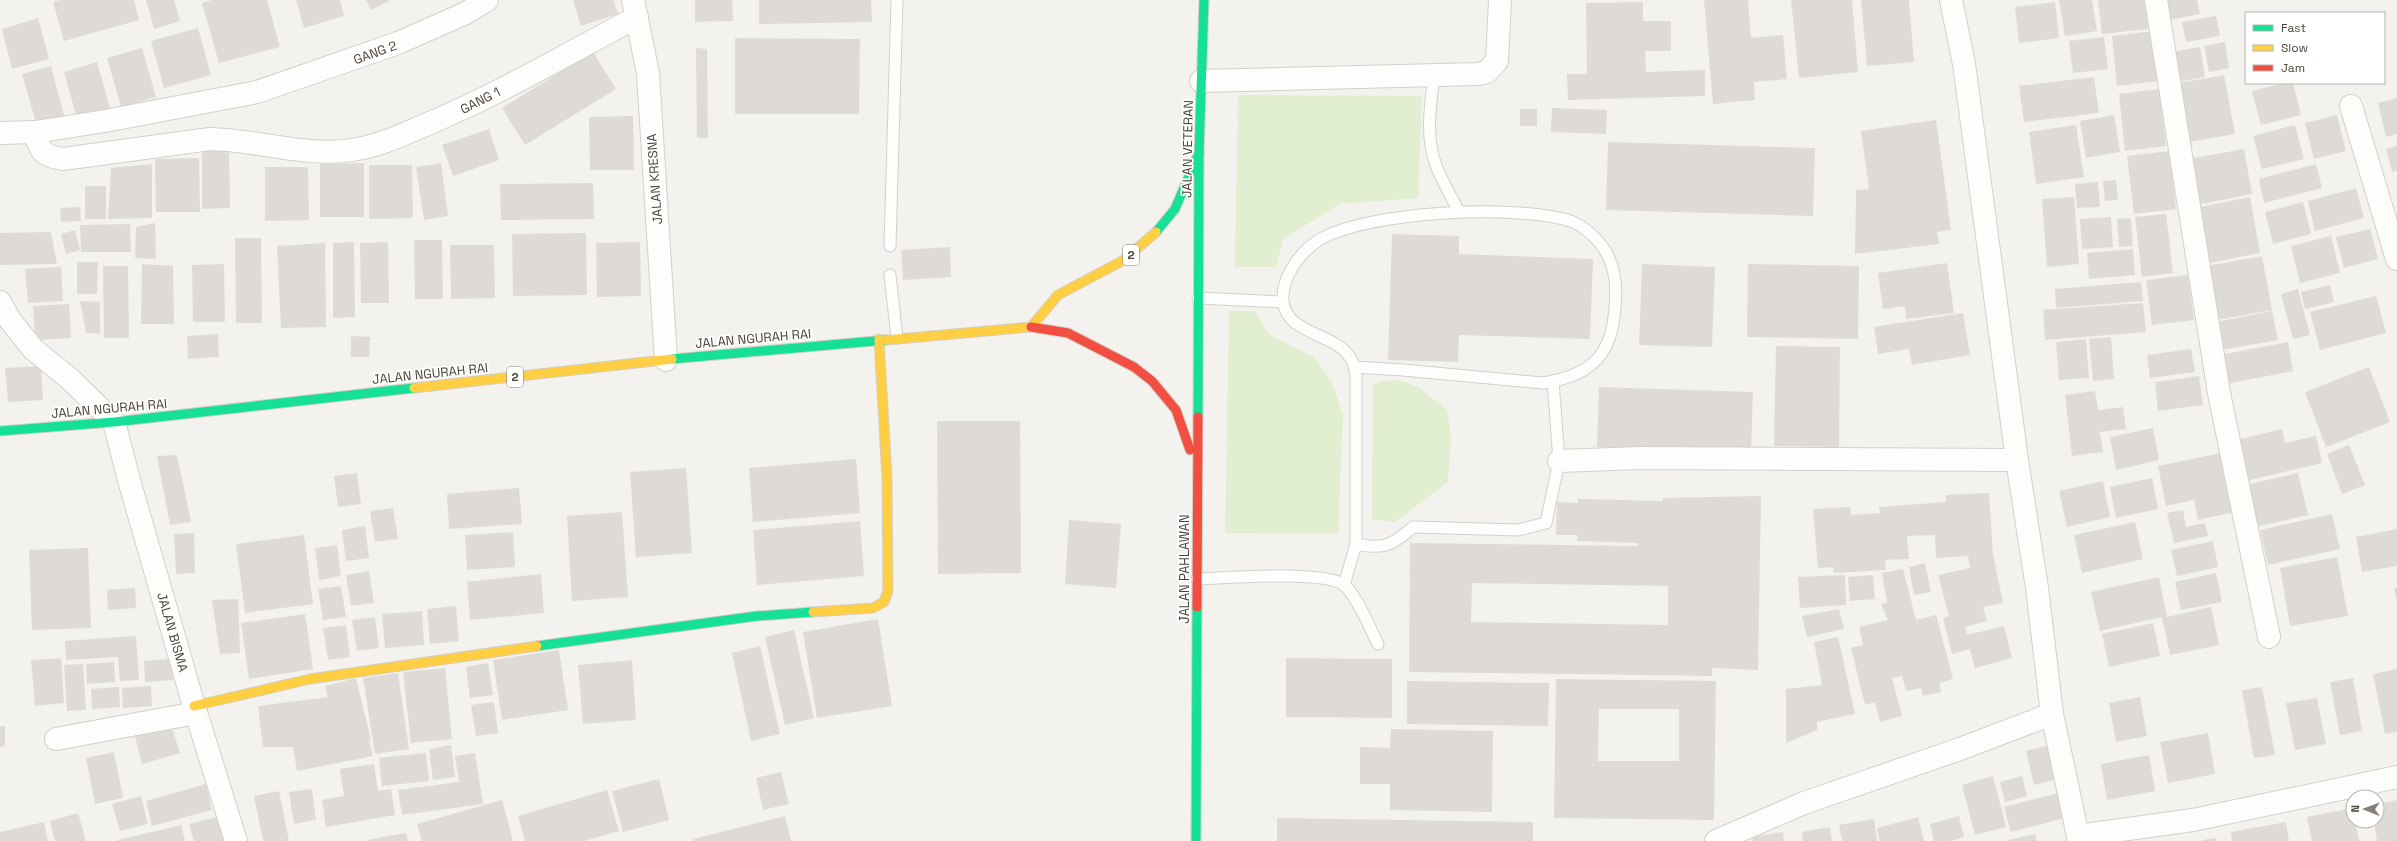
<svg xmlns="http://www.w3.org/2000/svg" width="2397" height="841" font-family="'Space Grotesk',sans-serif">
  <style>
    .green { fill: #e1eecf }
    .building { fill: #dedbd6; fill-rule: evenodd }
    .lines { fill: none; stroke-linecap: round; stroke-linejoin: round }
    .lane-casing { stroke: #d2d0cb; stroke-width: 13 }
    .street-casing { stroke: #d2d0cb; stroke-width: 24 }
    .fast-casing { stroke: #d3cfc5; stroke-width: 11 }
    .slow-casing { stroke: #d3cfc5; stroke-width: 11 }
    .jam-casing { stroke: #d3cfc5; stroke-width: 11 }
    .lane { stroke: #fdfdfc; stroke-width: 11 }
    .street { stroke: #fdfdfc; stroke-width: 22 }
    .fast { stroke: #16e098; stroke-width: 9 }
    .slow { stroke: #ffcf43; stroke-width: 9 }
    .jam { stroke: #f24e42; stroke-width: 9 }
    .labels { text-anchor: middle; stroke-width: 3.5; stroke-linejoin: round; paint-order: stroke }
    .shield { fill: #fff; stroke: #817c74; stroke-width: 1 }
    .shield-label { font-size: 12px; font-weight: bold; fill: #4b4439 }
    .street-label { font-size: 13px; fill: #4b4439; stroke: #fff }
  </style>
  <rect width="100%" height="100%" fill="#f4f2ee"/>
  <g class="green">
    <polygon points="1238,95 1422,96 1418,198 1340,204 1283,239 1276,267 1235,267"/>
    <polygon points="1229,311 1255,311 1268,334 1314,357 1332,382 1343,415 1338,534 1225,533"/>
    <polygon points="1399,380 1418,387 1447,410 1451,438 1448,482 1395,522 1372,519 1373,385 1382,381"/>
  </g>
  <g class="building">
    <polygon points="60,0 134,0 139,20 64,41 53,2"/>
    <polygon points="146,0 174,0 180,21 154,29"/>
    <polygon points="212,0 267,0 280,47 219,63 202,3"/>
    <polygon points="296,0 340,0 344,16 304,28"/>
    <polygon points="366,0 391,0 371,10"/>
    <polygon points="573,0 613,0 618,14 581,26"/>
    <polygon points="695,0 732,0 733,21 695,22"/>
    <polygon points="759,0 871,0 872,22 759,24"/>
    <polygon points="1704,0 1748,0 1751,38 1783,35 1787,79 1754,82 1755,100 1713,104"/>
    <polygon points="1791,0 1852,0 1858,72 1799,78"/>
    <polygon points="1861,0 1909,0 1914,62 1867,66"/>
    <polygon points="2059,0 2092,0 2097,31 2065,36"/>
    <polygon points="2098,0 2144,0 2148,29 2102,34"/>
    <polygon points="2161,0 2197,0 2200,14 2165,21"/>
    <polygon points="1643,2 1643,21 1671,21 1671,51 1645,51 1646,72 1705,70 1705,96 1568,100 1567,74 1587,74 1586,3"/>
    <polygon points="2055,2 2059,38 2019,43 2015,7"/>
    <polygon points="2216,16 2220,36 2186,42 2182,22"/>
    <polygon points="38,18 49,59 12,69 2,29"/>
    <polygon points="198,28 211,75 164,88 151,41"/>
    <polygon points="2153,31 2159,81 2117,86 2112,36"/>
    <polygon points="2104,37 2108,69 2073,73 2069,41"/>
    <polygon points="735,38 860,39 859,114 735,114"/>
    <polygon points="2225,42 2229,68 2209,72 2204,46"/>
    <polygon points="2200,47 2205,77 2177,82 2172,52"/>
    <polygon points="142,48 156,97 121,107 107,58"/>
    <polygon points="696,48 707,49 708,138 697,138"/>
    <polygon points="593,52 616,89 525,145 502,108"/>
    <polygon points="97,62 111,112 78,122 64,72"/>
    <polygon points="51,66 64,116 36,123 22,74"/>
    <polygon points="2224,75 2235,134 2190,142 2179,83"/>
    <polygon points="2094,77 2099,113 2024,122 2019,86"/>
    <polygon points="2284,83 2293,83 2301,115 2261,125 2252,91"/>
    <polygon points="2159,89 2166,146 2125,151 2119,94"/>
    <polygon points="2397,98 2397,134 2386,137 2378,103"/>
    <polygon points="1552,108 1607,110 1606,134 1551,132"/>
    <rect x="1520" y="109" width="17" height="17"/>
    <polygon points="2114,115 2120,152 2086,158 2080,121"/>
    <polygon points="2337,115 2346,151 2314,159 2305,123"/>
    <polygon points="633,116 634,170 590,170 589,117"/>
    <polygon points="1936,120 1951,230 1937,232 1939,244 1855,254 1856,190 1869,189 1861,131"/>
    <polygon points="2076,125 2084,177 2036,184 2029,132"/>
    <polygon points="2295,125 2304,159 2262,169 2253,136"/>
    <polygon points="489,129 499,160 453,176 442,145"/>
    <polygon points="1608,142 1815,148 1813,216 1606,210"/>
    <polygon points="202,146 229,146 230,208 202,209"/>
    <polygon points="2397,146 2397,171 2392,172 2386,149"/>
    <polygon points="2244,149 2252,194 2197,205 2189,159"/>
    <polygon points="2169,151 2176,209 2134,214 2127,156"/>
    <polygon points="199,158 200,212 156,212 155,159"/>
    <polygon points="364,163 364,217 320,217 320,164"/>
    <polygon points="441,163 448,216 424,220 416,167"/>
    <polygon points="152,164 152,218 108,219 111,168"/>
    <polygon points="2316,164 2322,188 2264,203 2259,179"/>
    <polygon points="369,165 412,165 413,218 369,219"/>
    <polygon points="265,167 308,167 309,220 265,221"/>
    <polygon points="2116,180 2118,200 2105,201 2103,181"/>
    <polygon points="2098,182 2100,207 2077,208 2075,184"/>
    <polygon points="593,183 594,219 501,220 500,184"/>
    <rect x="85" y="186" width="21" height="33"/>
    <polygon points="2356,188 2364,218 2315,231 2308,201"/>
    <polygon points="2074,197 2079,264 2047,267 2042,199"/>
    <polygon points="2250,197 2260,253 2210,263 2200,207"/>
    <polygon points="2303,202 2311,234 2273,244 2265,212"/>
    <polygon points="80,207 81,221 61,222 60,208"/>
    <polygon points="2166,214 2173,273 2142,277 2135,217"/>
    <polygon points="2111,217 2113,247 2082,249 2080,219"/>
    <polygon points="2131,218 2133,246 2119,247 2117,219"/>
    <polygon points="155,223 156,259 135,258 136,227"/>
    <polygon points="130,224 131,252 81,252 80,225"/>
    <polygon points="2370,229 2378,259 2344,268 2336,237"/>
    <polygon points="75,230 80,250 66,254 61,234"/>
    <polygon points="51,232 57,264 0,265 0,233"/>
    <polygon points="586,233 587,295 513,296 512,234"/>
    <polygon points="1392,234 1459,236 1459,254 1593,259 1590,339 1459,335 1458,362 1388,360"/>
    <polygon points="2331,236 2340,273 2300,283 2291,246"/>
    <polygon points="235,238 261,238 262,323 236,323"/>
    <polygon points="414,240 442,240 443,299 415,299"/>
    <polygon points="354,242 355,317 333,318 333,243"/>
    <polygon points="388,242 389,303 361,303 360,243"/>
    <polygon points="640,242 641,296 597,297 596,243"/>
    <polygon points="325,243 326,327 281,328 277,246"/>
    <polygon points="450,245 494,245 495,298 451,299"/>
    <polygon points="950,247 951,277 903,280 901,250"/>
    <polygon points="2133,249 2135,275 2089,279 2087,253"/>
    <polygon points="2262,256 2272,310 2217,320 2207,266"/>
    <polygon points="77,262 98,262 97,294 77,294"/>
    <polygon points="1947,263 1954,313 1906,319 1905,306 1883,309 1878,273"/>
    <polygon points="142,264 173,266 174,324 141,324"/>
    <polygon points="224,264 225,322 193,322 192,265"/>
    <polygon points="1642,264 1715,267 1712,347 1639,345"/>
    <polygon points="1748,264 1859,266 1858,339 1747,337"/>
    <polygon points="103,266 128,266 129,338 104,338"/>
    <polygon points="61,267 63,301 28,303 25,269"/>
    <polygon points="2188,275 2194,320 2152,325 2146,280"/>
    <polygon points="2141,282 2143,301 2056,308 2055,289"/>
    <polygon points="2330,285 2334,302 2305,309 2301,292"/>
    <polygon points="2298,289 2310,335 2293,339 2281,294"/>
    <polygon points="2376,296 2386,333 2320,350 2310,312"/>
    <polygon points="80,301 100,302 100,334 86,333"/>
    <polygon points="2143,303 2146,332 2045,340 2043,310"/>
    <polygon points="69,304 71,338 35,340 33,306"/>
    <polygon points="2272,311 2278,340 2221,350 2216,322"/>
    <polygon points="1963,313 1970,355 1912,365 1909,349 1878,354 1874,327"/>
    <polygon points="218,334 219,357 188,359 187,336"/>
    <polygon points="351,336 370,337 369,357 351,357"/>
    <polygon points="2111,337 2114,379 2093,381 2089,339"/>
    <polygon points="2086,339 2089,378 2059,380 2056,342"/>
    <polygon points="2288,342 2293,371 2226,384 2220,355"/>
    <polygon points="1776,346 1840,347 1839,447 1774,446"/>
    <polygon points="2191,349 2195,372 2150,378 2147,355"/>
    <polygon points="41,366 43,400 8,402 5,368"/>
    <polygon points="2369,367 2390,422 2326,447 2305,392"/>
    <polygon points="2199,376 2203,405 2158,411 2155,382"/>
    <polygon points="1599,387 1753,392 1751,452 1597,447"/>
    <polygon points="2095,391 2098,410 2123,407 2126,429 2100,432 2103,452 2072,456 2065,395"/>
    <polygon points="937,421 1020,421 1021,573 938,574"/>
    <polygon points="2153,428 2159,460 2116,470 2110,437"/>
    <polygon points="2282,429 2285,443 2316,436 2322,463 2246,481 2237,440"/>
    <polygon points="2349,445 2365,485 2342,494 2327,454"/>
    <polygon points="2221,453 2234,512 2198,520 2194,500 2166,506 2158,466"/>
    <polygon points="177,455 191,522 170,525 157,456"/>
    <polygon points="856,459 860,513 753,522 749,468"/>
    <polygon points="686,468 692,553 636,557 630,472"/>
    <polygon points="357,473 361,504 338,507 334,476"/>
    <polygon points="2298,473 2308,515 2255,527 2245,485"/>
    <polygon points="2152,478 2158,509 2116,518 2110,487"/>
    <polygon points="2103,481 2110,517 2067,527 2059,491"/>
    <polygon points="519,488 522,524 449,529 447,494"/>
    <polygon points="1989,493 1993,554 2003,603 1983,607 1987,621 1965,627 1967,635 2004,626 2012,658 1975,668 1970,649 1952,654 1943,618 1949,616 1938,575 1970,568 1968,556 1936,558 1935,535 1907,536 1909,559 1885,560 1886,570 1834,573 1833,567 1818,568 1813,509 1850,507 1851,515 1880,513 1879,507 1946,502 1946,495"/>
    <path d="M1761,496L1758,670L1712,668V676L1409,672L1410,543L1637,546L1638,543L1577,541V535H1556L1557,502L1578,503V499L1663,501V498ZM1472,583L1668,586V625L1471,622Z"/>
    <polygon points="393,508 398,539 375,542 370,511"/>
    <polygon points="2183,510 2186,527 2205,523 2208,536 2174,543 2167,513"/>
    <polygon points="622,512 628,597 572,601 567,516"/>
    <polygon points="2332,514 2340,549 2268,565 2260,530"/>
    <polygon points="1069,520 1121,524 1116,588 1065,584"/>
    <polygon points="860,521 864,576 757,585 753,530"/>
    <polygon points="2135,522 2143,559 2082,573 2074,535"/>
    <polygon points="365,526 369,558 346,561 342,530"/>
    <polygon points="2397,529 2397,566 2362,572 2356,537"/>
    <polygon points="513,532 515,567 467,570 465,535"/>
    <polygon points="194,533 195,573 176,574 174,534"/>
    <polygon points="304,535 313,604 245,613 236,544"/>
    <polygon points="2213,541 2218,567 2177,576 2171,550"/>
    <polygon points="337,545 341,576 319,580 315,548"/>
    <polygon points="88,548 91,628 32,630 29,550"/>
    <polygon points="2337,557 2348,616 2290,626 2280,568"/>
    <polygon points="1925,563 1931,592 1914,595 1909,567"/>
    <polygon points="1903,569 1916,620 1936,615 1953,679 1939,683 1941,692 1923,696 1921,688 1906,691 1902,676 1892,678 1902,716 1880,722 1875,702 1865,705 1851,648 1863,645 1859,627 1888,620 1881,604 1887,603 1882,573"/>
    <polygon points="369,571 374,603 351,606 346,575"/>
    <polygon points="2216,573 2222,602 2181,610 2175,582"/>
    <polygon points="541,574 544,613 470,620 467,582"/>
    <polygon points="1845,575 1846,605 1800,608 1798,577"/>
    <polygon points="1873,575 1875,599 1850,601 1848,577"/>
    <polygon points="2159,577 2167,617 2211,607 2219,645 2170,655 2162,617 2100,631 2091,592"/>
    <polygon points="341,586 346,617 323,620 318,589"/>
    <polygon points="135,588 136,608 108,610 107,590"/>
    <polygon points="2394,588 2397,588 2397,598 2396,598"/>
    <polygon points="238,599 240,653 220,654 212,600"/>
    <polygon points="456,606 459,641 430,644 427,609"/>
    <polygon points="1839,609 1844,629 1807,637 1802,616"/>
    <polygon points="422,611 424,645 385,648 382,614"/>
    <polygon points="305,614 313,669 249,679 241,623"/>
    <polygon points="375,617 379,648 357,651 352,620"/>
    <polygon points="878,619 892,706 817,718 803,632"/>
    <polygon points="2153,623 2160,656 2109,667 2102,634"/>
    <polygon points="346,625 350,657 328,660 323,628"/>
    <polygon points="794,630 814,718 785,725 765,637"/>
    <polygon points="136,636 139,680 120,681 118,657 66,660 65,641"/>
    <polygon points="1838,637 1855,714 1817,722 1817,730 1786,743 1786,689 1822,685 1814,642"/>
    <polygon points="760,646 780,734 751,741 732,653"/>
    <polygon points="559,650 568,710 502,720 493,660"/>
    <polygon points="61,658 64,703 35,706 31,660"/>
    <polygon points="1286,658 1392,659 1392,718 1286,717"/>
    <polygon points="172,659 173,680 145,682 144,661"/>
    <polygon points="632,660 636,720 583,724 578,665"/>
    <polygon points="114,662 115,682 87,684 86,664"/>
    <polygon points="488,663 493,695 470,698 466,667"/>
    <polygon points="83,664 86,710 67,711 64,665"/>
    <polygon points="445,668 452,739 411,743 403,672"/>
    <polygon points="2397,669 2397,732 2385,734 2373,674"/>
    <polygon points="398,673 409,749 375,754 363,678"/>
    <polygon points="356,678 371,740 369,740 373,756 297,771 293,747 263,747 258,706 328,697 325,686"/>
    <polygon points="2353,678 2362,731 2340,735 2330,682"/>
    <path d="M1556,679L1716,681L1714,820L1554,818ZM1599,709H1679V761H1598Z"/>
    <polygon points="1407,681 1549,683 1548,726 1407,724"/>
    <polygon points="151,686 152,706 123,708 122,688"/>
    <polygon points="119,687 120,707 92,709 91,689"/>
    <polygon points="2262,687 2275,755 2254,758 2242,690"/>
    <polygon points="2140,697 2147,736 2116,742 2109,703"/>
    <polygon points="2317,698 2326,744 2295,750 2286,703"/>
    <polygon points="494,702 498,733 476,736 471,705"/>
    <polygon points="0,726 5,726 5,746 0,747"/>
    <polygon points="172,728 180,753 142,764 135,736"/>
    <polygon points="1391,729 1493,731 1492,812 1390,810 1390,784 1360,784 1360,747 1390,748"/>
    <polygon points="2208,733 2215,774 2168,783 2160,742"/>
    <polygon points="2052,744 2061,778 2034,785 2026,751"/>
    <polygon points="451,745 455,777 433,780 429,749"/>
    <polygon points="114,752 123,798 95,804 86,758"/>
    <polygon points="426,753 429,781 382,786 379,758"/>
    <polygon points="475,753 483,804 402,815 398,790 459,782 455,756"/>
    <polygon points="2149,755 2155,791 2107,800 2101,764"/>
    <polygon points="374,764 378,791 391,789 395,815 326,827 322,800 344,796 340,769"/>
    <polygon points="781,772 789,804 763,810 756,778"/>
    <polygon points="1993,776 2006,827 1975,835 1962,785"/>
    <polygon points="2022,776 2027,796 2005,802 2000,782"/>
    <polygon points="659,779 669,820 623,832 612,791"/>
    <polygon points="206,784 212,810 152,826 146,801"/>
    <polygon points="312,789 316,820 294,824 289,792"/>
    <polygon points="607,790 619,831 584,841 525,841 518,816"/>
    <polygon points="279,791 289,841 263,841 254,796"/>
    <polygon points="2058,793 2065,818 2011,832 2004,807"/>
    <polygon points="141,796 148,824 120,831 112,804"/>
    <polygon points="502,800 513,841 422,841 417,824"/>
    <polygon points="2397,800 2397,841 2377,841 2374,821 2377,821 2377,804"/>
    <polygon points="2353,808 2353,821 2355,821 2359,841 2312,841 2307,817"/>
    <polygon points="78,813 86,841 55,841 50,821"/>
    <polygon points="785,816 791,841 694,841 693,839"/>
    <polygon points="1959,816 1964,837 1951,841 1934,841 1930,824"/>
    <polygon points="217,817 224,841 194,841 189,824"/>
    <polygon points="1918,817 1924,841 1880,841 1877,828"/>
    <polygon points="1277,818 1533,822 1533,841 1277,841"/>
    <polygon points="1874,819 1877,841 1842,841 1839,825"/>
    <polygon points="44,822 48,841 0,841 0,832"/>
    <polygon points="2286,822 2289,841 2232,841 2231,832"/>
    <polygon points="181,825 185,841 118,841 118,840"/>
    <polygon points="1830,827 1832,841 1803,841 1802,832"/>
    <polygon points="1783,832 1784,841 1753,841 1752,837"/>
    <polygon points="406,833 408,841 367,841 367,840"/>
    <polygon points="2035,834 2037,841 2008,841 2008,840"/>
    <polygon points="2216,838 2217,841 2202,841 2202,840"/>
  </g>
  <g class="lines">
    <g class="lane-casing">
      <g id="lane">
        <path d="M1434,76C1430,107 1425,139 1437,168C1443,183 1452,198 1459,212"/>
        <polyline points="890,246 897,0"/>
        <polyline points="890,275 897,338"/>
        <polyline points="1198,298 1283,302"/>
        <path d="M1356,544C1385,550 1392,545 1413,527L1518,530L1546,523L1559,461L1553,381"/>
        <path d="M1197,579C1225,578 1324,570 1344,585C1357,595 1370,629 1378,644"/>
        <path d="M1344,585L1356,544V375C1355,370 1354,363 1351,359C1336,332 1287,336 1283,301C1281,278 1300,252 1319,240C1367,211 1516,204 1570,221C1577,223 1587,230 1592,235C1619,259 1618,292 1613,324C1606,364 1580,377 1543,383L1403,370L1354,367"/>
      </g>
    </g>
    <g class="street-casing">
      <g id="street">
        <polyline points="633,0 648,73 666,360"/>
        <polyline points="1951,0 1964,64 2017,460 2037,588 2052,714 2079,841"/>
        <polyline points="2156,0 2219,393 2269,637"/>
        <polyline points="1201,81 1478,74 1487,72 1497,61 1500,0"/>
        <polyline points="2351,106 2397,259"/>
        <path d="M35,132C40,152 43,156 63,159L210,139C258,140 305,157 352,150C380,146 404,134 430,123C501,93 569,53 637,17"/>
        <polyline points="0,133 35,132 105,121 257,92 398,43 466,13 487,0"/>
        <polyline points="0,302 10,320 33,349 70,379 114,422 129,480 194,706 236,841"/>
        <polyline points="1559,461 1641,458 2017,460"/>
        <polyline points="56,739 196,713"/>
        <polyline points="2078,836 2193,820 2397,777"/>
        <polyline points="1716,841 1804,803 1960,749 2052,714"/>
      </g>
    </g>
    <g class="fast-casing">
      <g id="fast">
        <polyline points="1156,232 1175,209 1199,153 1204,0"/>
        <polyline points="672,359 886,340"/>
        <polyline points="1198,417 1199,153"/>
        <polyline points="0,431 114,422 414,388"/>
        <polyline points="537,646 757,616 813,612"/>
        <polyline points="1196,841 1197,607"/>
      </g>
    </g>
    <g class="slow-casing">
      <g id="slow">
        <polyline points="886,340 1031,327 1058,295 1124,260 1156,232"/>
        <polyline points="414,388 672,359"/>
        <polyline points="813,612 873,608 884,602 888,591 887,478 879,339"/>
        <polyline points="194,706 310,679 537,646"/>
      </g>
    </g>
    <g class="jam-casing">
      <g id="jam">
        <polyline points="1031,327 1068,333 1134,367 1152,381 1176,410 1190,450"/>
        <polyline points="1197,607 1198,417"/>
      </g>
    </g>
    <use href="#lane" class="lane"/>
    <use href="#street" class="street"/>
    <use href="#fast" class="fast"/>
    <use href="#slow" class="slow"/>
    <use href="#jam" class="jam"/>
  </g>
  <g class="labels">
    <g class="shield">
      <rect x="1123" y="245" width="16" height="20" rx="3"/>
      <rect x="507" y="367" width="16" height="20" rx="3"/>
    </g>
    <g class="shield-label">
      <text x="1131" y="259">2</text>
      <text x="515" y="381">2</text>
    </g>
    <g class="street-label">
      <text transform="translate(375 52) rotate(-20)" y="5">GANG 2</text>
      <text transform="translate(480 100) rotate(-27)" y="5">GANG 1</text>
      <text transform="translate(1187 149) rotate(-89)" y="5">JALAN VETERAN</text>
      <text transform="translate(654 179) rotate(-94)" y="5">JALAN KRESNA</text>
      <text transform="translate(753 338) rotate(-5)" y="5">JALAN NGURAH RAI</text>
      <text transform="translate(430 373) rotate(-6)" y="5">JALAN NGURAH RAI</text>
      <text transform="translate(109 408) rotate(-5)" y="5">JALAN NGURAH RAI</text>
      <text transform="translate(1184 569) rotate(-90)" y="5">JALAN PAHLAWAN</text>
      <text transform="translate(173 632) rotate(74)" y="5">JALAN BISMA</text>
    </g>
  </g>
  <rect x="2245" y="12" width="140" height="72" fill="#ffffff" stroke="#b7b4b0"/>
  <rect x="2253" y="25" width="20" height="6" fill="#16e098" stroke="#b7b4b0"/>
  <text x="2281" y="32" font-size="12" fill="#4b4439">Fast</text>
  <rect x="2253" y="45" width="20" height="6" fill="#ffcf43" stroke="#b7b4b0"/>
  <text x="2281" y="52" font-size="12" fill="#4b4439">Slow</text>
  <rect x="2253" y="65" width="20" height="6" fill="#f24e42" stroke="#b7b4b0"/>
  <text x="2281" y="72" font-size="12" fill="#4b4439">Jam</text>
  <g transform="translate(2365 809) rotate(271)"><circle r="19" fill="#ffffff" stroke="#b7b4b0"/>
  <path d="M0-3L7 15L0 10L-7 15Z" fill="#868178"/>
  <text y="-6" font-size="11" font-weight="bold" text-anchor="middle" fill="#4b4439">N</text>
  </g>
</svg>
